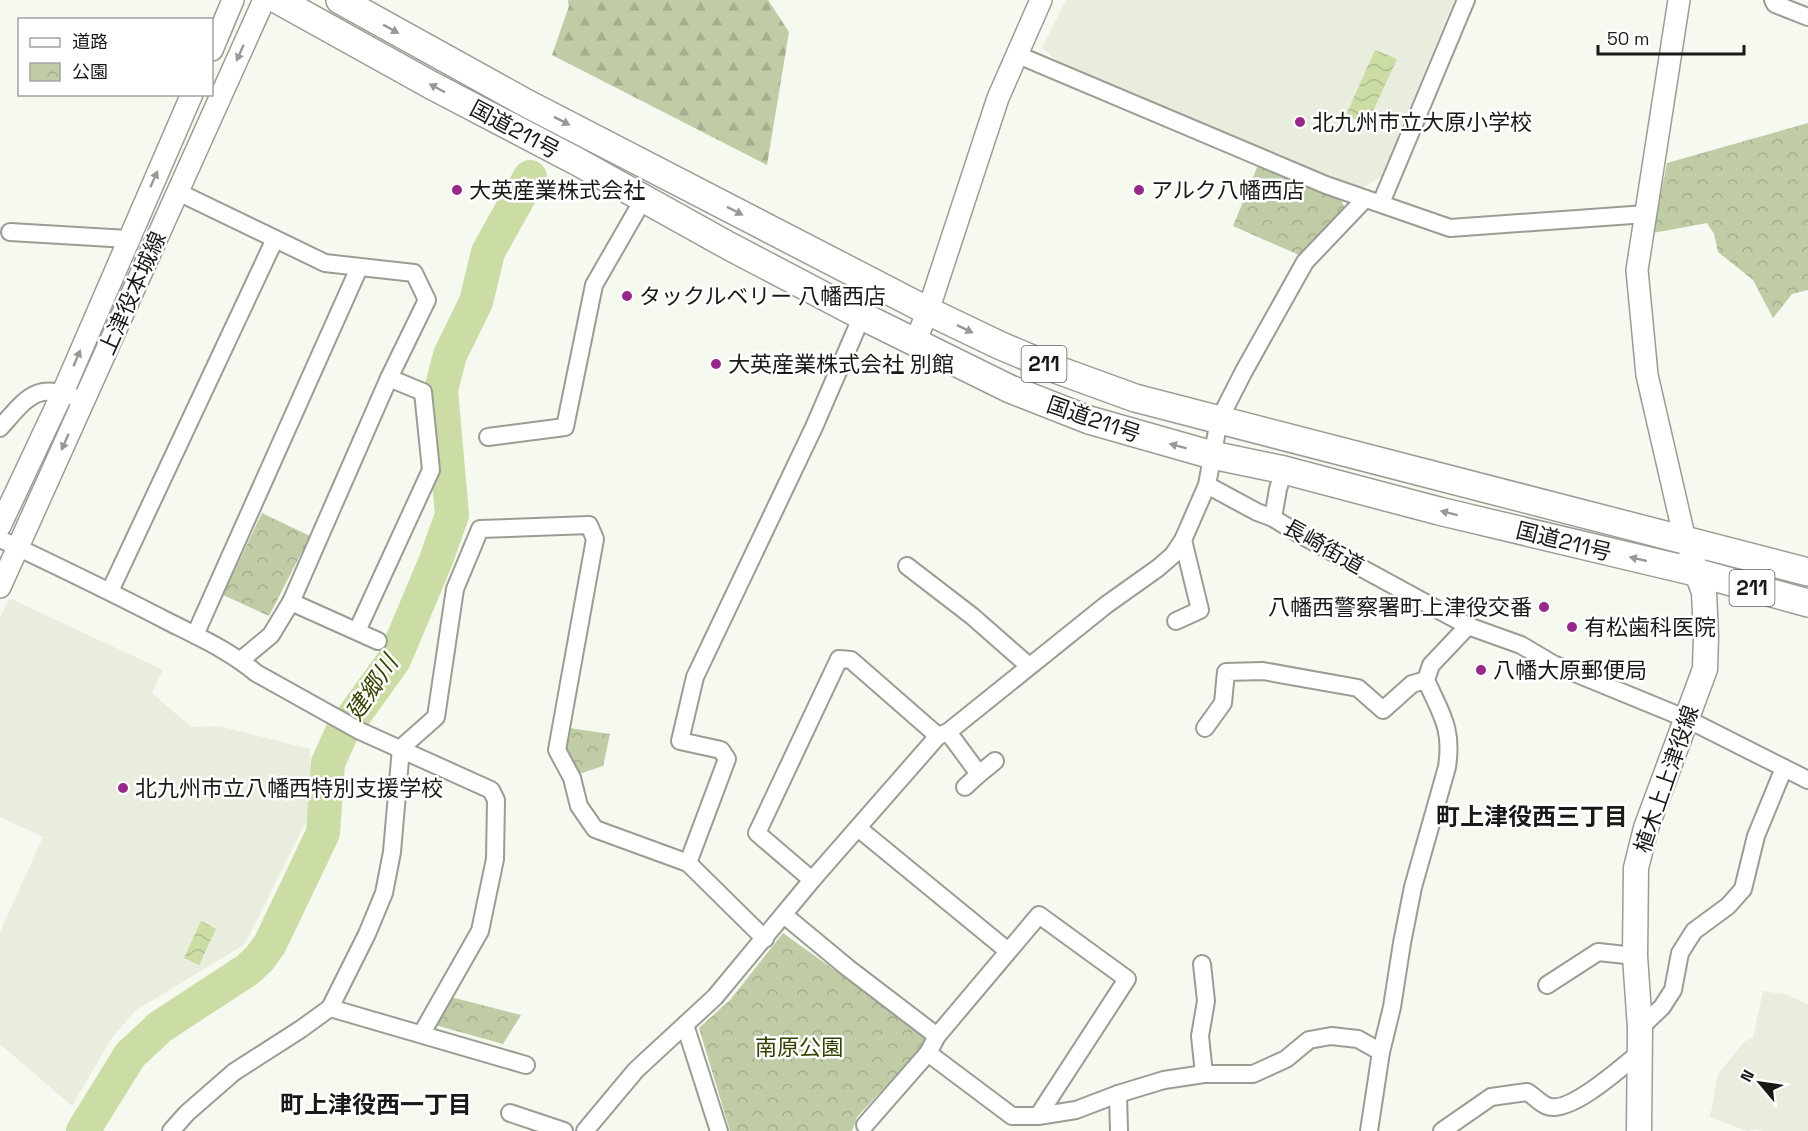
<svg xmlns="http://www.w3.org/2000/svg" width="1808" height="1131" font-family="'Space Grotesk','Noto Sans JP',sans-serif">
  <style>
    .built { fill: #e8eddd }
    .forest { fill: url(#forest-firs) }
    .park { fill: url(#park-crowns) }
    .water { fill: url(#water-waves) }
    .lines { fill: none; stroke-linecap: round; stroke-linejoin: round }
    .river { stroke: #cbdda4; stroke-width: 34 }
    .minor-casing { stroke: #9a9d94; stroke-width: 20 }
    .tertiary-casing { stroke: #9a9d94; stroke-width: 24 }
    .secondary-casing { stroke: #9a9d94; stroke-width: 27 }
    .trunk-casing { stroke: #9a9d94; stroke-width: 30 }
    .minor { stroke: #fff; stroke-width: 16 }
    .tertiary { stroke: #fff; stroke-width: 21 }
    .secondary { stroke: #fff; stroke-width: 24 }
    .trunk { stroke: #fff; stroke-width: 27 }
    .oneway { fill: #989897 }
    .poi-dot { fill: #952889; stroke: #fff; stroke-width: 2 }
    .labels { text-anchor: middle; stroke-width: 5; stroke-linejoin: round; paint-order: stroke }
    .shield { fill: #fff; stroke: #5e5f5d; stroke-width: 1.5 }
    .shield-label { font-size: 21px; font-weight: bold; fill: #191a17 }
    .poi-label { font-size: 22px; fill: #191a17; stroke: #fff; text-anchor: start }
    .street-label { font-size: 22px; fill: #191a17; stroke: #fff }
    .park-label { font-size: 22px; fill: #334200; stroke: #fff }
    .water-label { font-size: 24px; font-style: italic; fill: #364502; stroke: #fff }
    .neighbourhood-label { font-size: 24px; font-weight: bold; fill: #191a17; stroke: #fff }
  </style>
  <defs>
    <pattern id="forest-firs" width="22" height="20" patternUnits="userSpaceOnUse" patternTransform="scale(1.5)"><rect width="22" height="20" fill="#bfcca6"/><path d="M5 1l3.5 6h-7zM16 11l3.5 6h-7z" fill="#a4af8e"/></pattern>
    <pattern id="park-crowns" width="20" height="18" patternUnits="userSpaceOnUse" patternTransform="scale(1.5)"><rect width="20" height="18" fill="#bfcca6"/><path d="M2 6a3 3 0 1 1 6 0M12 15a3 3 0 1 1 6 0" fill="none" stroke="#a4af8e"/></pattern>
    <pattern id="water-waves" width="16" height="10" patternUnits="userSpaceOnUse" patternTransform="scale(1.5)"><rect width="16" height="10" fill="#cbdda4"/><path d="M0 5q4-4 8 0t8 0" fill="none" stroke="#aebd8c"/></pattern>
  </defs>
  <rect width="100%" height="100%" fill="#f6f9f0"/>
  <g class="built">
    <polygon points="1066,0 1454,0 1381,177 1361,188 1328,176 1066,68 1042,48"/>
    <polygon points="9,598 163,670 152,693 191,727 219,726 310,749 312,804 308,818 245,944 135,1011 111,1039 72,1106 0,1044 0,932 43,837 0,817 0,619"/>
    <polygon points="1763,991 1788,995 1808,1005 1808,1131 1763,1131 1757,1129 1747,1131 1710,1117 1718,1074 1745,1041 1753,1038"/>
  </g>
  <polygon class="forest" points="568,0 768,0 789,32 767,165 552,55 569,6"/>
  <g class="park">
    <polygon points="1808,123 1808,290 1792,294 1773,318 1753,280 1718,252 1714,234 1707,223 1653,233 1667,163"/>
    <polygon points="1258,165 1340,198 1345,208 1299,255 1233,226"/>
    <polygon points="262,513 310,536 269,616 223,595"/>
    <polygon points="569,728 610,734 603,766 579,774 565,750"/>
    <polygon points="783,933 925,1035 923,1046 857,1117 852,1131 730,1131 699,1028 730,1000"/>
    <polygon points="451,997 521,1015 503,1044 435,1025"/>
  </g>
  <g class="water">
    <polygon points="1375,50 1397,59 1367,124 1346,115"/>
    <polygon points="201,921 216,929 199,965 184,958"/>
  </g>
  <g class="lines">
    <polyline class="river" points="83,1131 130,1055 160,1027 247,970 259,959 270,944 323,833 328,763 342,732 394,660 436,560 452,515 441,390 450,355 476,302 488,252 530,177"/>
    <g class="minor-casing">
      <g id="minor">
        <polyline points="1773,0 1775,4 1808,17"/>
        <polyline points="1018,55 1326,185 1450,228 1646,214"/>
        <polyline points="178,192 325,263 414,273 427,300 389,378 291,602 271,635 241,660"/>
        <polyline points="1381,203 1466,0"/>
        <polyline points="10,232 128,239"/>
        <path d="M0,428C30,394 37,381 84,401"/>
        <polyline points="488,437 565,427 594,285 644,198"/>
        <polyline points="1284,470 1278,489 1273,518 1299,534 1468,626 1521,645 1553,664 1687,719 1808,780"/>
        <polyline points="1207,485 1257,512 1273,518"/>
        <path d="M0,539C57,566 113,593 169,622C199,637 230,651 256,673L360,731L491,790L496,800L495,859L480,931L422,1033"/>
        <polyline points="907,566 972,616 1029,666"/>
        <polyline points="110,591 275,239"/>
        <polyline points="291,602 378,641"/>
        <polyline points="1176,621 1200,610 1183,540"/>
        <polyline points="357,631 431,470 423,392 389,378"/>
        <polyline points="195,635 359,268"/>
        <polyline points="1205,728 1223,703 1226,672 1263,671 1358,688 1383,710 1412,684 1426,680"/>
        <polyline points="948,732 979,774 995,761"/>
        <polyline points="965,787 979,774"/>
        <polyline points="858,828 1008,951"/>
        <polyline points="688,863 727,759 721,750 680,741 695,677 814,427 862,316"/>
        <polyline points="812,880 757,833 839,659 851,660 938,736"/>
        <polyline points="784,915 848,968 937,1036"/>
        <polyline points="1202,964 1206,1001 1200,1036 1204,1074"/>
        <polyline points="1547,985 1598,952 1635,956"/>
        <polyline points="685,1025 719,1131"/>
        <polyline points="1640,1028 1662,1007 1673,990 1680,953 1694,931 1728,906 1743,889 1756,836 1784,768"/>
        <polyline points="526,1065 330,1008 367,934 384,893 392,852 401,748 436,717 455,589 480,529 589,525 595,539 557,750 572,778 579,806 595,829 688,863 765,939"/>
        <polyline points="1118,1094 1119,1131"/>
        <polyline points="510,1113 564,1131"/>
        <polyline points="1038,1116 1076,1110 1118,1094 1164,1080 1204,1074 1253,1074 1286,1059 1309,1040 1331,1036 1358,1039 1381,1052"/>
        <polyline points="865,1125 928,1053 937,1036 1039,915 1127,979 1038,1116 1012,1116 928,1053"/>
        <polyline points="171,1131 187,1113 234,1072 301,1029 330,1008"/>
        <polyline points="585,1131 636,1070 715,997 812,880 938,736 948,732 1106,605 1158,568 1173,555 1183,540 1207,485 1219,420 1244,371 1305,262 1365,199"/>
        <path d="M1369,1131L1381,1052L1392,1007L1402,943L1413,887L1447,767C1453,728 1441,714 1426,680L1431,665L1468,626"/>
        <path d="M1442,1131L1491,1097L1527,1092C1534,1096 1540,1103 1547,1106C1569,1115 1622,1067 1639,1053"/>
      </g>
    </g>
    <g class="tertiary-casing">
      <g id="tertiary">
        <polyline points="1679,0 1637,270 1647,375 1685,540"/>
        <polyline points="212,50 233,0"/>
        <polyline points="915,342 928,311 998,98 1041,0"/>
        <polyline points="0,526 63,392 192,94"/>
        <polyline points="0,587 264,0"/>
      </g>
    </g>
    <g class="secondary-casing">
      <polyline id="secondary" points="1639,1131 1640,1028 1635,956 1636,868 1646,828 1705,669 1706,636 1704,592 1691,557"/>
    </g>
    <g class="trunk-casing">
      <g id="trunk">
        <polyline points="278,0 431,85 578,162 729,246 862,316 1010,389 1089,420 1212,455 1284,470 1439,511 1695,572 1808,603"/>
        <polyline points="340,0 526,103 928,311 999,345 1058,370 1135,398 1808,572"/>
      </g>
    </g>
    <use href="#minor" class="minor"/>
    <use href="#tertiary" class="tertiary"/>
    <use href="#secondary" class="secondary"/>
    <use href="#trunk" class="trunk"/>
  </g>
  <defs><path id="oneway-solid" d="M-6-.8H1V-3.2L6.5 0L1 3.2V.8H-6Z" transform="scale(1.5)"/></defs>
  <g class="oneway">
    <use href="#oneway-solid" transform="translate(391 29) rotate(29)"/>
    <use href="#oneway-solid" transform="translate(240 53) rotate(114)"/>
    <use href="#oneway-solid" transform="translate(437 88) rotate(-152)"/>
    <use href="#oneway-solid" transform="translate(562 121) rotate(27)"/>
    <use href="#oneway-solid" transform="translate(154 179) rotate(-66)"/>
    <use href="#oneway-solid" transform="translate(735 211) rotate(27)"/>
    <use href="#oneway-solid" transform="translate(965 329) rotate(26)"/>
    <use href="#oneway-solid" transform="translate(77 358) rotate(-67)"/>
    <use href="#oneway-solid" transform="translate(65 442) rotate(114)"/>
    <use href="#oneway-solid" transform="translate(1178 446) rotate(-165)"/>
    <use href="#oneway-solid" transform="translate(1449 513) rotate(-166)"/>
    <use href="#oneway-solid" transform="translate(1638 559) rotate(-167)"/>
  </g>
  <g class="poi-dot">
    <circle cx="1300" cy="122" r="6"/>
    <circle cx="457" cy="190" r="6"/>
    <circle cx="1139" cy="190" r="6"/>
    <circle cx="627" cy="296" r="6"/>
    <circle cx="716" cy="364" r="6"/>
    <circle cx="1544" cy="607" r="6"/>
    <circle cx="1572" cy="627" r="6"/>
    <circle cx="1481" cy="670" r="6"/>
    <circle cx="123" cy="788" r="6"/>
  </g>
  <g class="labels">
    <g class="shield">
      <rect x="1021.5" y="346" width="45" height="36" rx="4.5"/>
      <rect x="1729.5" y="570" width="45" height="36" rx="4.5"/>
    </g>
    <g class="shield-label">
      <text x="1044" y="371">211</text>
      <text x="1752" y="595">211</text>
    </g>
    <g class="poi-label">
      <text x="1312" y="130">北九州市立大原小学校</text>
      <text x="469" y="198">大英産業株式会社</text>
      <text x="1151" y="198">アルク八幡西店</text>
      <text x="639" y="304">タックルベリー 八幡西店</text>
      <text x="728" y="372">大英産業株式会社 別館</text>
      <text x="1532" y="615" text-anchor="end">八幡西警察署町上津役交番</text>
      <text x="1584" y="635">有松歯科医院</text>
      <text x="1493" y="678">八幡大原郵便局</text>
      <text x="135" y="796">北九州市立八幡西特別支援学校</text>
    </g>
    <g class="street-label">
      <text transform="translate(515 129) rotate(28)" y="8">国道211号</text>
      <text transform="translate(132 293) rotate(-66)" y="8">上津役本城線</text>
      <text transform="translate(1094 419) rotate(19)" y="8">国道211号</text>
      <text transform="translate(1564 541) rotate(14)" y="8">国道211号</text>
      <text transform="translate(1324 546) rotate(29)" y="8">長崎街道</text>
      <text transform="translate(1666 779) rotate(-71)" y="8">植木上上津役線</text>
    </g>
    <g class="park-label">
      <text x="799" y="1055">南原公園</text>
    </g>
    <g class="water-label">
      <text transform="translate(372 688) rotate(-56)" y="8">建郷川</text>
    </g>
    <g class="neighbourhood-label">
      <text x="1532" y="825">町上津役西三丁目</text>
      <text x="376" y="1113">町上津役西一丁目</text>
    </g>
  </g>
  <rect x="18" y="18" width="195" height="78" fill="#ffffff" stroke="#a3a3a2" stroke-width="1.5"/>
  <rect x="30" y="38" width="30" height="9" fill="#ffffff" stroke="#a3a3a2" stroke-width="1.5"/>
  <text x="72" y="48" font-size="18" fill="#191a17">道路</text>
  <rect x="30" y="63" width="30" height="18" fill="url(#park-crowns)" stroke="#a3a3a2" stroke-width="1.5"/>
  <text x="72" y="78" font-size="18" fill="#191a17">公園</text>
  <g transform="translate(1760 1083) rotate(299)" stroke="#ffffff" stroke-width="4.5" paint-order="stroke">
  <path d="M0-4.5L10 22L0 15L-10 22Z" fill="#191a17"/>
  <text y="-9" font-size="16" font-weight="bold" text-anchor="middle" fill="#191a17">N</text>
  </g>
  <path d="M1598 45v9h146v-9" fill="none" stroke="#191a17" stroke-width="3"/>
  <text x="1607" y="45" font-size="18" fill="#191a17" stroke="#ffffff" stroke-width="4.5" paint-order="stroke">50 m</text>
</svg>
